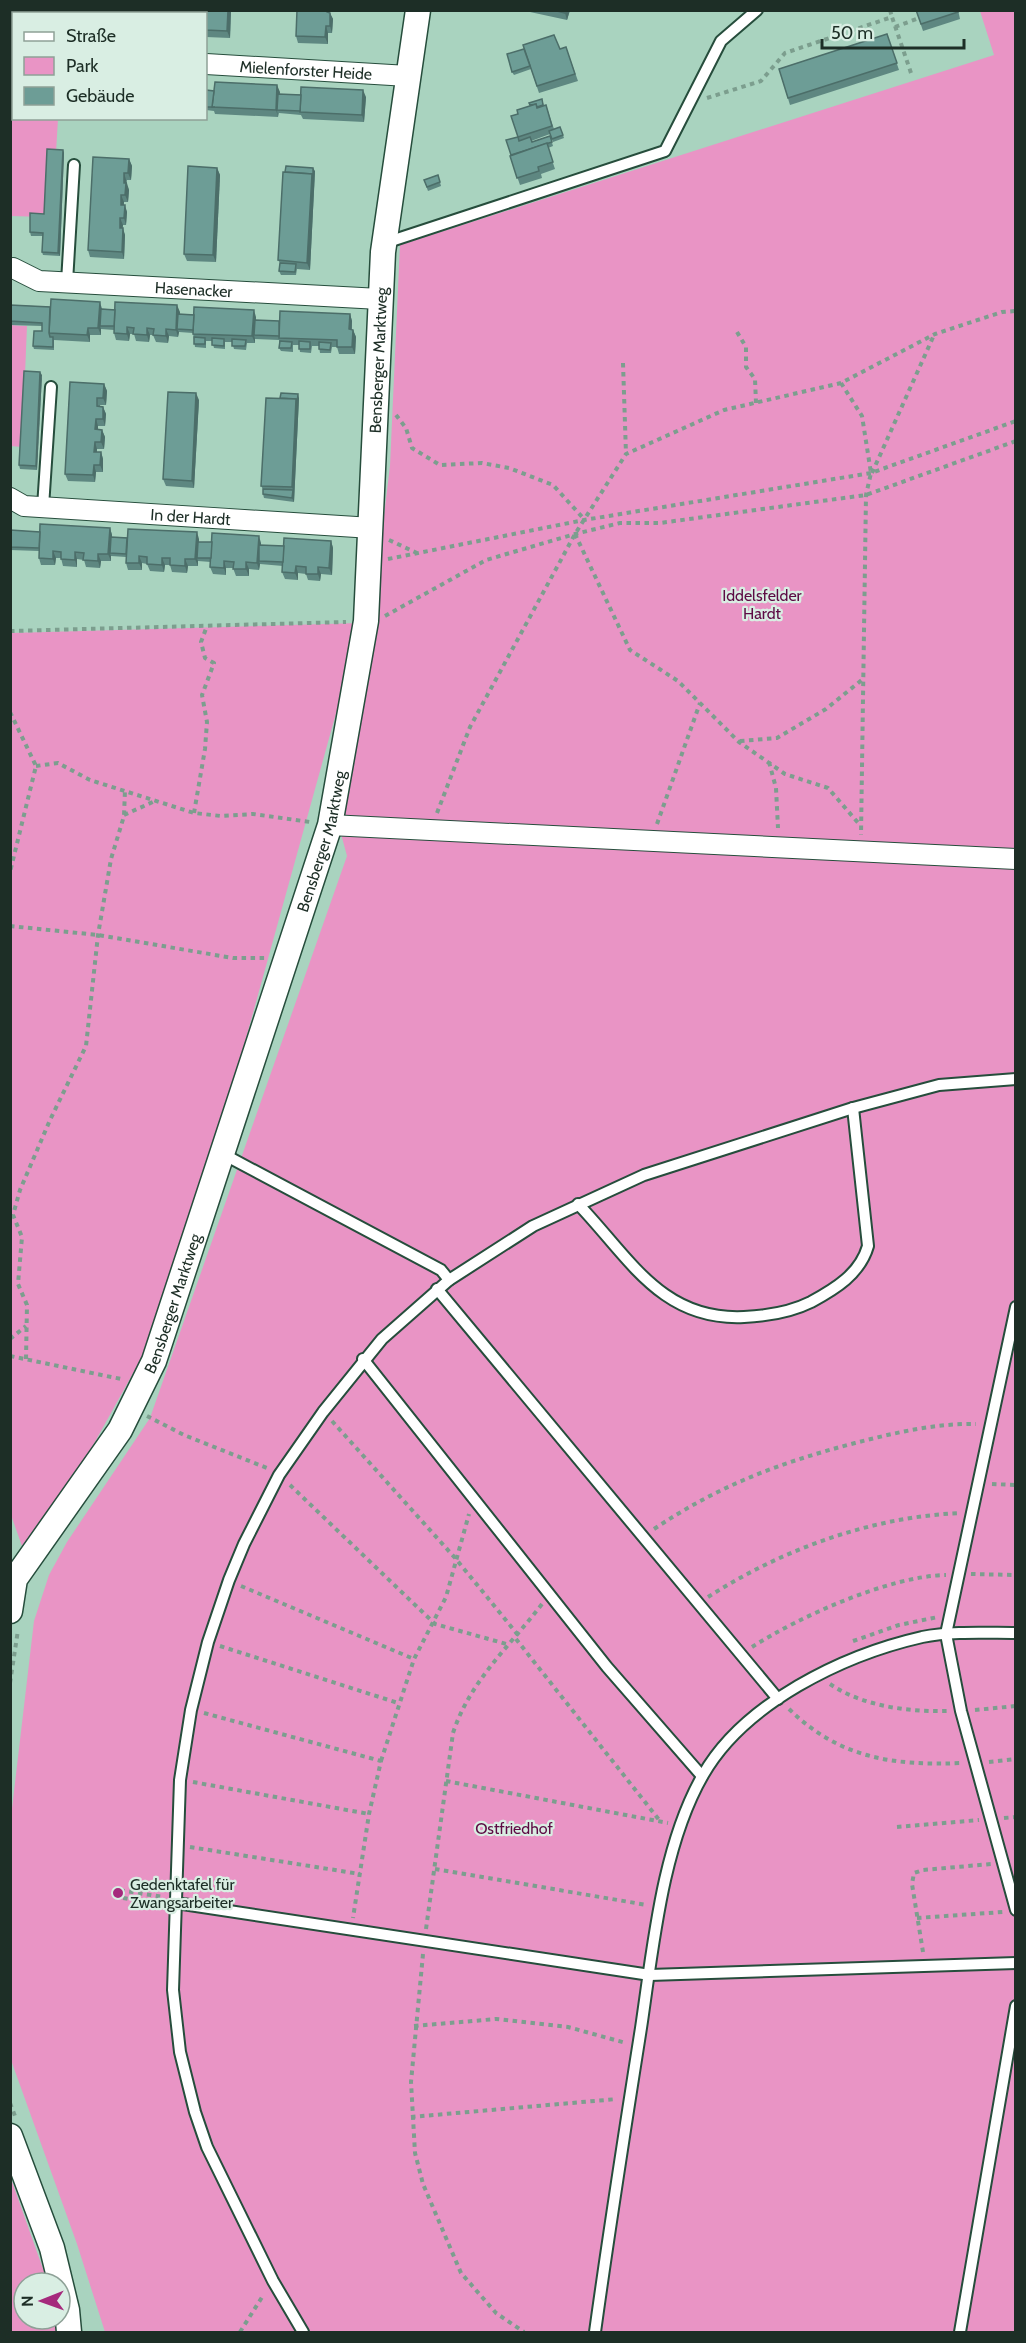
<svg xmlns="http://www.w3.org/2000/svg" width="1026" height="2343" font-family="Cabin,sans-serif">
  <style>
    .green { fill: #e994c5 }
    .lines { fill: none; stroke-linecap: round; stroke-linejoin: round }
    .service-casing { stroke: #264d3c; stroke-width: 14 }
    .minor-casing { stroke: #264d3c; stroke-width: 22 }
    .tertiary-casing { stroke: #264d3c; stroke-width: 27 }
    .path { stroke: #7c9e8e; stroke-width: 4; stroke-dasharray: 4.5 4.5; stroke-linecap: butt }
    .service { stroke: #fff; stroke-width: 10 }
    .minor { stroke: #fff; stroke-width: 20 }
    .tertiary { stroke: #fff; stroke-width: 24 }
    .wall { fill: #5e8781 }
    .shaded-wall { fill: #4c6e69 }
    .building { fill: #6d9d96; stroke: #4c6e69; stroke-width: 1.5 }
    .poi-dot { fill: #a5297c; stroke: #d9eee3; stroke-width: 2 }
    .labels { text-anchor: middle; stroke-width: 4.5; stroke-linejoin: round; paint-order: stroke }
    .street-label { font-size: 16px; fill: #1d2e26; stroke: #d9eee3 }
    .park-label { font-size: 16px; fill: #5d0b44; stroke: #d9eee3 }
    .poi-label { font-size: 16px; fill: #1d2e26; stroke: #d9eee3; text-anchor: start }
  </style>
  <rect width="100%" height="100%" fill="#a9d3bf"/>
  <g class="green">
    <polygon points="980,11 1015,11 1015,2332 105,2332 77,2244 11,2060 11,1817 34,1621 49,1575 67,1542 150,1418 347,856 337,819 371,623 390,466 400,245 994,55"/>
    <polygon points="13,101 14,118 58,119 56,152 44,217 11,216 10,102"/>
    <polygon points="10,325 27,326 22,447 11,446"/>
    <polygon points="361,623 215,1150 147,1348 86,1458 22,1546 11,1515 11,633"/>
    <polygon points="10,2176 48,2283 24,2283 24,2319 59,2319 58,2332 11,2332"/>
  </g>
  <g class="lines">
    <g class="service-casing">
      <g id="service">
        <polyline points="81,14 81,10"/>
        <polyline points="385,243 665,151 721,41 757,10"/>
        <polyline points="67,282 74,165"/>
        <polyline points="43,507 51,387"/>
        <polyline points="223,1154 441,1270 449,1280"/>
        <path d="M578,1204C629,1257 661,1321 744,1317C766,1316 791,1312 811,1302C835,1289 860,1274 868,1246L853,1108"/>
        <polyline points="437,1289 778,1699"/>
        <polyline points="1016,1307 946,1634 961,1711 1016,1910"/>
        <polyline points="363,1359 607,1667 702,1776"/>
        <polyline points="176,1903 650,1975 1016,1963"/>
        <polyline points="303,2332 273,2281 207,2147 195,2112 180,2052 173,1990 180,1780 191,1710 208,1642 229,1580 244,1544 279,1475 323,1412 382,1339 449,1280 533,1226 644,1175 853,1108 939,1085 1016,1079"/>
        <path d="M595,2332C609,2231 625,2129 641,2028C653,1948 662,1846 703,1775C744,1703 843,1655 922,1637C952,1631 985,1633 1016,1633"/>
        <polyline points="960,2332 1016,2006"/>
      </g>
    </g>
    <g class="minor-casing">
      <g id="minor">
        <path id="s1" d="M206,64L408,76"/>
        <path id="s2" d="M13,268L39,281L380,299"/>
        <path id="s3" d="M10,498L24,506L372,528"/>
        <polyline points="330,825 1016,859"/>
      </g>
    </g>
    <g class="tertiary-casing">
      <g id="tertiary">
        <path id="s4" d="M10,1611L15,1579L120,1430L154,1361L330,825L366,621L383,252L418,10"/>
        <polyline points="10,2136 52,2248 67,2310 69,2332"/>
      </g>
    </g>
    <g class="path">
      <polyline points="890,10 892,17"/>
      <polyline points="895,27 919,18"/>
      <polyline points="10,38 14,38"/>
      <polyline points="707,98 761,81 785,53 892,17 912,76"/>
      <polyline points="737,332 746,347 746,367 755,379 756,403"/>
      <polyline points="623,363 626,454"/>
      <polyline points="841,383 862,416 871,473 866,495 861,835"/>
      <polyline points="396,415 406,428 412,448 440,465 482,463 509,468 553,485 584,519"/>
      <polyline points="872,473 934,335"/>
      <polyline points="575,534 630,650 678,681 739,742 785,774 828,788 860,825"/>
      <polyline points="389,540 417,553"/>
      <polyline points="388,559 584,520 871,473 1016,421"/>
      <polyline points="385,616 486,560 575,534 620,523 660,523 866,495 1016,441"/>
      <polyline points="10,631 346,622"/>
      <polyline points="10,712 36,766 10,872"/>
      <polyline points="740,741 777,738 826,709 863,679"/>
      <polyline points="769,762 776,788 778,828"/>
      <polyline points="36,766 58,763 90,780 194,813 221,816 253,814 310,822"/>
      <polyline points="194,813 205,749 207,722 202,695 214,663 205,658 201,642 207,626"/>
      <polyline points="437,813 470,727 575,534 626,454 724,410 841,383 935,334 1002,312 1016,311"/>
      <polyline points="124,815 155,801"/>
      <polyline points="657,824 700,703"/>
      <polyline points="10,926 98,935 233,958 265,958"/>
      <polyline points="10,1339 26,1326"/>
      <polyline points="10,1356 121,1379"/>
      <polyline points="26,1359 27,1305 18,1284 22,1237 13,1215 20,1190 50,1120 86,1046 98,935 111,859 124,816 125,790"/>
      <polyline points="147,1416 184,1435 267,1468"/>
      <polyline points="332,1421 456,1559 518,1635"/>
      <polyline points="992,1484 1016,1485"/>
      <polyline points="290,1485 435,1624 510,1645"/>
      <path d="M654,1529C720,1485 779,1463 855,1443C894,1433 936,1423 976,1424"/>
      <polyline points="971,1574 1016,1575"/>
      <polyline points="241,1586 414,1659"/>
      <path d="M708,1597C783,1549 871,1517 960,1513"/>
      <polyline points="516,1639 660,1821"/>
      <polyline points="853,1641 899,1625 938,1617"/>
      <polyline points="220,1646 398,1703"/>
      <path d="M752,1647C799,1617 889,1576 946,1575"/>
      <polyline points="10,1683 18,1630"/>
      <path d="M830,1684C862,1706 908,1712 947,1711"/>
      <path d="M789,1709C839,1758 893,1766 961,1763"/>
      <polyline points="975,1710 1016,1706"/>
      <polyline points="204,1713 381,1761 369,1814 353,1918"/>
      <polyline points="381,1761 414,1659 446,1597 469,1514"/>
      <polyline points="989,1762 1016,1759"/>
      <polyline points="446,1781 668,1823"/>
      <polyline points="193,1782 369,1814"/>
      <polyline points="1004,1818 1016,1817"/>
      <polyline points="897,1827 979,1820"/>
      <polyline points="190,1847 360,1874"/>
      <polyline points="435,1869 647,1905"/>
      <polyline points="163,1905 118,1897 119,1890 163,1897"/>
      <polyline points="917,1918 1003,1912"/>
      <path d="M426,1929L453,1733C470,1681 509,1647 542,1604"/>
      <polyline points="923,1952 912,1884 914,1873 923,1870 991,1864"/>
      <polyline points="423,1954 411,2082 415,2153 423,2184 461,2273 496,2313 524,2332"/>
      <polyline points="414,2026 496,2019 568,2027 626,2043"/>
      <polyline points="10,2103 15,2116"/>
      <polyline points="411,2117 617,2099"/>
      <polyline points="240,2332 264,2294"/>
    </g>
    <use href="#service" class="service"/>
    <use href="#minor" class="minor"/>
    <use href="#tertiary" class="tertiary"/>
  </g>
  <g class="wall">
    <polygon points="231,10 230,38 206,37 206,14"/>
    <polygon points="529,10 570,10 567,20 530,12"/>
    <polygon points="916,10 958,10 960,19 923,31"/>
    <polygon points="329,12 333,19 332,33 328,33 328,44 298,43 296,36"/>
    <polygon points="887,34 899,70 790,105 779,69"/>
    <polygon points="566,47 578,81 539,93 531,69 514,75 512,72"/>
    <polygon points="277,85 279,94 366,97 364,122 303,119 301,115 279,113 278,117 215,114 214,111 206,110 206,90 214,91"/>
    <polygon points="542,99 544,106 546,105 554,129 560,127 564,138 553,142 550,134 531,141 532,142 550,136 553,146 548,148 555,169 541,174 542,178 520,185 510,156 511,155 530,105"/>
    <polygon points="63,150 64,153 60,256 43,255 42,252 43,236 31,236 30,232 44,214"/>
    <polygon points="129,159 132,166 131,180 127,180 126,183 129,190 128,202 124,202 124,205 127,212 126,225 123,225 122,228 125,235 124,259 90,257 88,250"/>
    <polygon points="217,168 220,175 216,262 187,261 184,254"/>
    <polygon points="315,171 310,270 297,269 296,275 281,275 279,271 280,263 278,260 285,172"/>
    <polygon points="438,175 441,186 428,191 424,180"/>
    <polygon points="10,305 180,312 180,314 256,317 256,320 279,321 350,314 352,321 352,330 353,330 356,337 355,354 339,354 337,347 332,347 331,353 320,353 319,346 312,346 311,353 300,352 299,345 293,345 293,352 281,351 279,348 279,340 255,339 255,343 247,343 246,350 234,349 232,342 225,342 225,349 214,348 212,341 206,341 206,348 195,347 193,333 179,332 178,337 169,336 168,343 156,342 153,335 150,335 149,342 136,341 134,334 130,334 129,341 116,340 114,333 114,330 101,329 101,335 90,335 90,342 54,340 54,350 34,349 33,346 42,331 42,326 10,325"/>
    <polygon points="42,375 37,470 20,469 19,465"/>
    <polygon points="70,382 104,384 107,391 106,405 100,405 100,407 103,407 106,414 105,426 98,426 98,430 102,430 105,437 104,449 97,449 97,452 101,452 103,459 103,472 96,472 95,482 68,481 65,474"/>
    <polygon points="280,398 299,398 294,502 264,498 263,494 263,489 261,486"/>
    <polygon points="199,400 194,488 166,486 163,479"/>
    <polygon points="110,528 112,535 112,537 199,539 199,542 261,543 261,545 284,546 331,541 333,548 332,575 321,574 320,581 308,580 306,574 298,573 298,580 285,579 282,572 283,566 260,564 259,570 249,569 249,576 236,576 233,568 226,568 226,575 213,574 210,567 211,562 198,561 198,566 188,566 187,573 172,572 170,565 165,565 164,572 150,571 147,564 142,563 142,570 128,570 126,563 126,557 111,556 111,561 101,561 100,568 86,567 84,560 77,559 77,567 63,566 61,558 56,558 55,565 41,565 39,558 39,551 10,550 10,530 40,532"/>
  </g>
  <g class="shaded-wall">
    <polygon points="228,10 231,10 230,38 227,31"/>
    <polygon points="566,10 570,10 567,20 565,13"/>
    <polygon points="330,13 333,19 332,33 330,26"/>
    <polygon points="326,26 328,33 328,44 325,37"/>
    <polygon points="277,85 280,92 279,110 277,110 278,117 276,110"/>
    <polygon points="363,90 366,97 364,122 362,115"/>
    <polygon points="63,150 64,153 60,256 58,253"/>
    <polygon points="129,159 132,166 131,180 128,173"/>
    <polygon points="217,168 220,175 216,262 213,255"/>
    <polygon points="313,168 315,171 310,270 307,263 312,174"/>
    <polygon points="124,173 129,190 128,202 125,195 124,183"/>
    <polygon points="121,195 124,202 123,212 121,205"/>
    <polygon points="125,205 127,212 126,225 124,218"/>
    <polygon points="120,218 123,225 122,235 120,228"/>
    <polygon points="123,228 125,235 124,259 122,252"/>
    <polygon points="100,302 102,309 101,326 100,326 101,329 101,335 98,328"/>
    <polygon points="177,305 180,312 179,329 177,329 179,332 178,337 176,330"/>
    <polygon points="254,310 256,317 255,335 254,335 255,339 255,343 252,336"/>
    <polygon points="350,314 352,321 351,336 349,329"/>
    <polygon points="127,327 130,334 129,341 127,334"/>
    <polygon points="88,328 90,335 90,342 87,335"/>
    <polygon points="147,328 150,335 149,342 147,335"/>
    <polygon points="166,329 169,336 168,343 166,336"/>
    <polygon points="353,330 356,337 355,354 352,347"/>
    <polygon points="40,372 42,375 37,470 36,466"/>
    <polygon points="104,384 107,391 106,405 103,398"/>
    <polygon points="196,393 199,400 194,488 192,481"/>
    <polygon points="298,394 299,398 294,502 292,498 293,490 292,487 296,399"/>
    <polygon points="103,407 106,414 105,426 103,419"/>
    <polygon points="96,419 98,426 98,436 95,429"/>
    <polygon points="102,430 105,437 104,449 101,442"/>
    <polygon points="95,442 97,449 96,459 94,452"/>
    <polygon points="101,452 103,459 103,472 100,465"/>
    <polygon points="94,465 96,472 95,482 93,475"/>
    <polygon points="110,528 112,535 111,553 110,553 111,556 111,561 108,554"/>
    <polygon points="197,532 199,539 198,558 197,558 198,561 198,566 195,559"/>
    <polygon points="259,536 261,543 260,561 259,561 260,564 259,570 257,563"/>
    <polygon points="331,541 333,548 332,575 329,568"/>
    <polygon points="53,551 56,558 55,565 53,559"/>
    <polygon points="75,552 77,559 77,567 75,560"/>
    <polygon points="98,554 101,561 100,568 98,561"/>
    <polygon points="139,556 142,563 142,570 139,563"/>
    <polygon points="162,558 165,565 164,572 162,565"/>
    <polygon points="185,559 188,566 187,573 185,566"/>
    <polygon points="224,561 226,568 226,575 224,568"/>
    <polygon points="246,562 249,569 249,576 246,569"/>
    <polygon points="296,566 298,573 298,580 295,573"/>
    <polygon points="318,567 321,574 320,581 318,574"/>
  </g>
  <g class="building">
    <rect x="54" y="10" width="17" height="4"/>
    <polygon points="100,10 129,10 129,14 99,14"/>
    <polygon points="199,10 228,10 227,31 206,30 206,14 198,14"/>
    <polygon points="297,10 327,10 327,12 330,13 330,26 326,26 325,37 296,36"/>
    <polygon points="553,10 566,10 565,13"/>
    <polygon points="916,10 957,10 958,12 921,24"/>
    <polygon points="887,34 897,63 788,98 779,69"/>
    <polygon points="554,35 560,49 566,47 575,74 537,86 523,45"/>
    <polygon points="524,49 530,66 512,72 507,54"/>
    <polygon points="215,82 277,85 276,110 212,107"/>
    <polygon points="301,87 363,90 362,115 300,112"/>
    <polygon points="206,90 214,91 212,107 215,107 206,107"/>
    <polygon points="278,94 301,95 300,111 277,110"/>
    <polygon points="542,99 543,105 537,107 536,104 530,105 529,103"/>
    <polygon points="536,104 537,108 546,105 552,126 518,137 511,116 518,114 517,110"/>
    <polygon points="560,127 563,135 552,139 549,131"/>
    <polygon points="550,136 552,142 511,155 506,140 518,137 519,141 530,137 532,142"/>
    <polygon points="547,143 553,162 538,167 539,171 517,178 510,156"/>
    <polygon points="47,149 63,150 58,253 42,252 43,233 30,232 30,213 44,214"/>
    <polygon points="93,157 129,159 128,173 124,173 124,183 126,183 125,195 121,195 121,205 125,205 124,218 120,218 120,228 123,228 122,252 88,250"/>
    <polygon points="188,166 217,168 213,255 184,254"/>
    <polygon points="286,166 313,168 313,177 312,174 285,172"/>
    <polygon points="283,172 312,174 307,263 278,260"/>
    <polygon points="438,175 440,182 427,187 424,180"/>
    <polygon points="280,263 296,264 295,272 279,271"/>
    <polygon points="51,299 100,302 98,328 88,328 87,335 49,333"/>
    <polygon points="115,302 177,305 176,330 166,329 166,336 153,335 154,329 147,328 147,335 133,334 134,328 127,327 127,334 114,333"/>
    <polygon points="10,305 50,307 49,333 50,337 53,337 53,347 33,346 34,331 42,331 42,323 10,321"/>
    <polygon points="194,307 254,310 252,336 193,334"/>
    <polygon points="101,309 115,310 114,326 100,326"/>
    <polygon points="280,311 350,314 349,329 353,330 352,347 337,347 337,340 279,338"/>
    <polygon points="178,314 194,315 193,330 177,329"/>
    <polygon points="255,320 279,321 279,336 254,335"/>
    <polygon points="194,337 205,338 205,344 194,344"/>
    <polygon points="212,338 224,339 224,346 212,345"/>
    <polygon points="232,339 246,340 245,346 232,346"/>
    <polygon points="280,341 292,342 291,348 279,348"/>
    <polygon points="299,341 310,342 310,349 299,349"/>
    <polygon points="319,342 331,343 330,350 319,349"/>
    <polygon points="24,371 40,372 36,466 19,465"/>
    <polygon points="70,382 104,384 103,398 97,398 97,406 103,407 103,419 96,419 95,429 102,430 101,442 95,442 94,452 101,452 100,465 94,465 93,475 65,474"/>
    <polygon points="168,392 196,393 192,481 163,479"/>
    <polygon points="281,393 298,394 297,403 296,399 280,398"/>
    <polygon points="266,398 296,399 292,487 261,486"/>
    <polygon points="263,489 293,490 292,498 263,494"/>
    <polygon points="40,524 110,528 108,554 98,554 98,561 83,560 84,553 75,552 75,560 61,559 61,552 53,551 53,559 39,558"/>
    <polygon points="128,529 197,532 195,559 185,559 185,566 170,565 170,558 162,558 162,565 147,564 147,557 139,556 139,563 126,563"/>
    <polygon points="10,530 40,532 39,548 10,547"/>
    <polygon points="212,533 259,536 257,563 246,562 246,569 233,569 234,562 224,561 224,568 210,567"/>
    <polygon points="111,537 127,538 126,554 110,553"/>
    <polygon points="284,538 331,541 329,568 318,567 318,574 306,574 306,567 296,566 295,573 282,572"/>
    <polygon points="198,542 212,542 211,558 197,558"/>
    <polygon points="259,545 284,546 283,562 259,561"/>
  </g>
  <circle class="poi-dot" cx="118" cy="1893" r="6"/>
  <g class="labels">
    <g class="street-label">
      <text dy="6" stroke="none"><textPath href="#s1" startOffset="100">Mielenforster Heide</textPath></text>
      <text dy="6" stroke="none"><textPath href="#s2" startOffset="184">Hasenacker</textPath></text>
      <text dy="6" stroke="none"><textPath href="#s4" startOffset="1324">Bensberger Marktweg</textPath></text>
      <text dy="6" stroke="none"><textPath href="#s3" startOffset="183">In der Hardt</textPath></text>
      <text dy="6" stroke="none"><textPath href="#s4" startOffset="838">Bensberger Marktweg</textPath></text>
      <text dy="6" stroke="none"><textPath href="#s4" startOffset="352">Bensberger Marktweg</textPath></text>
    </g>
    <g class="park-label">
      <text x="762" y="601">Iddelsfelder<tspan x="762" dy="18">Hardt</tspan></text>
      <text x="514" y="1834">Ostfriedhof</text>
    </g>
    <g class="poi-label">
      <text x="130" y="1890">Gedenktafel für<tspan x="130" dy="18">Zwangsarbeiter</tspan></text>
    </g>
  </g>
  <rect width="1026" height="2343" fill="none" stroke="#1d2e26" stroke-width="24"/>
  <rect x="12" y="12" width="195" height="108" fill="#d9eee3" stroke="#8ea197" stroke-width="1.5"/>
  <rect x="24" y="32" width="30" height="9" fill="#ffffff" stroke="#8ea197" stroke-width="1.5"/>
  <text x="66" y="42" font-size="18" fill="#1d2e26">Straße</text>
  <rect x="24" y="57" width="30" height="18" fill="#e994c5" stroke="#8ea197" stroke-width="1.5"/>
  <text x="66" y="72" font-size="18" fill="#1d2e26">Park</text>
  <rect x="24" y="87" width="30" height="18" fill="#6d9d96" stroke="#8ea197" stroke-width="1.5"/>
  <text x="66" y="102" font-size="18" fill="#1d2e26">Gebäude</text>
  <g transform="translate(42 2301) rotate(269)"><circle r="28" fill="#d9eee3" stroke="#8ea197" stroke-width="1.5"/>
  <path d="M0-4.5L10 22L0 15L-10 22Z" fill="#a5297c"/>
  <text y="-9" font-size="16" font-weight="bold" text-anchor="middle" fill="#1d2e26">N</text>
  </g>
  <path d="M822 39v9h142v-9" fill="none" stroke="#1d2e26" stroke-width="3"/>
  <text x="831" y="39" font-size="18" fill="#1d2e26" stroke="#d9eee3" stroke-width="4.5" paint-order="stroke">50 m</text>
</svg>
